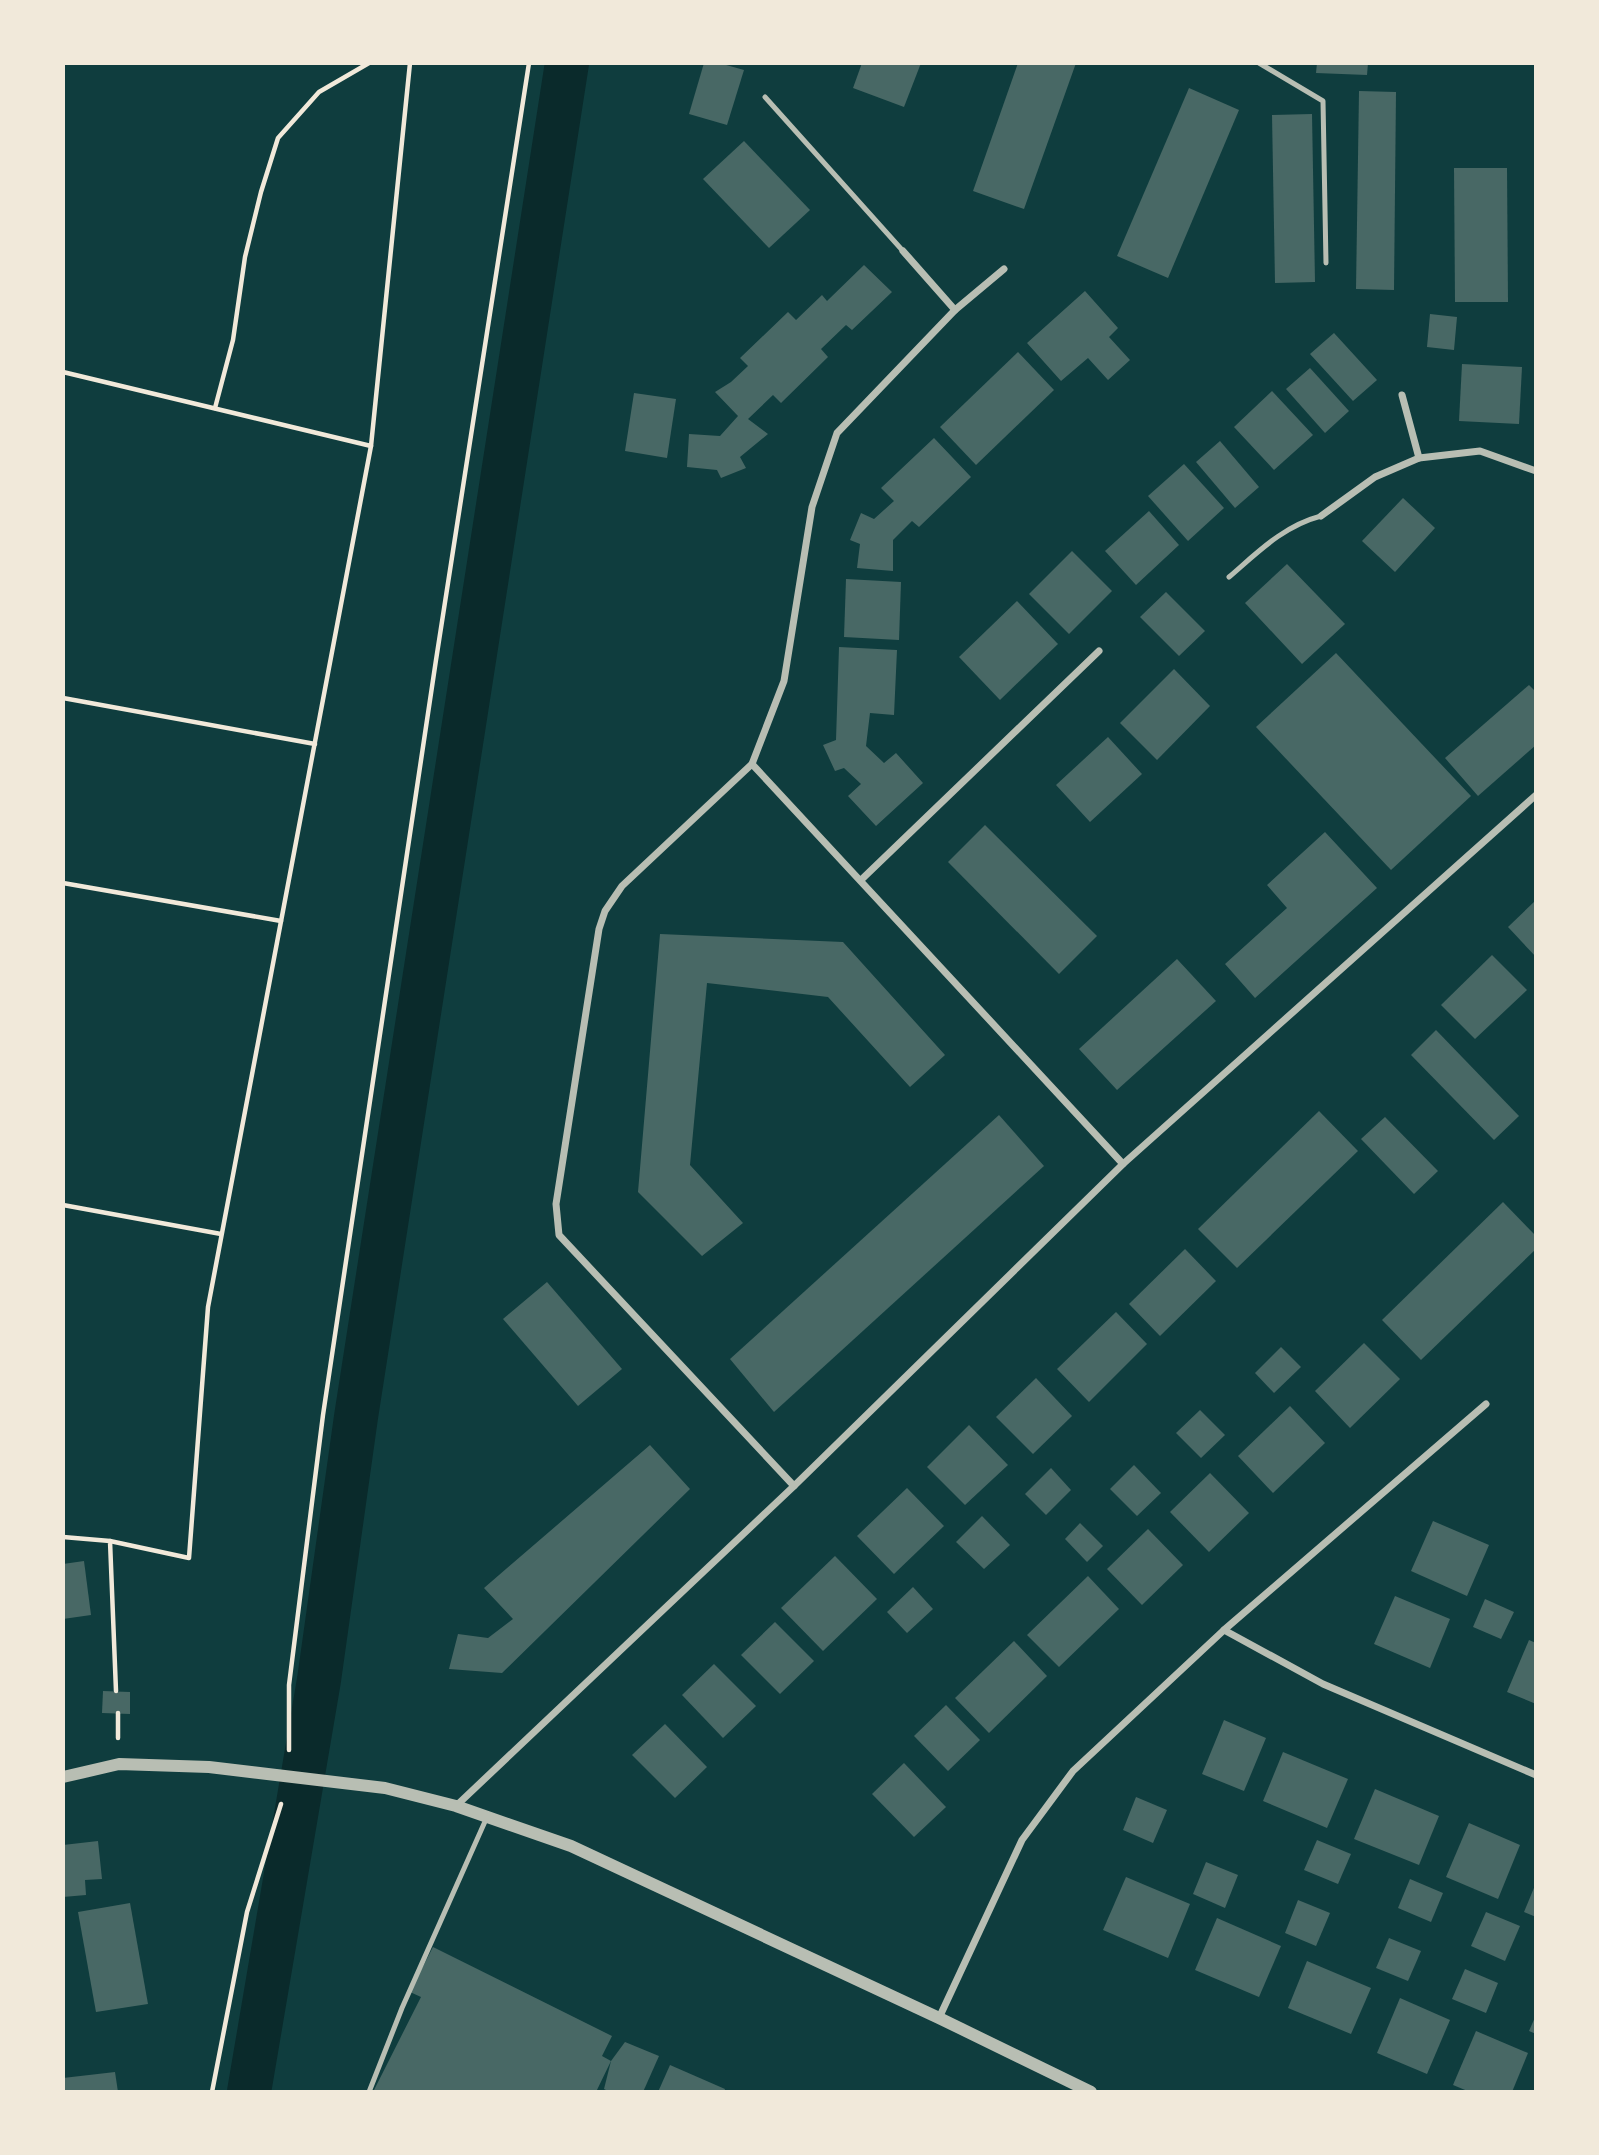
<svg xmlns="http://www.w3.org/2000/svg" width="1599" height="2155" font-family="Roboto,sans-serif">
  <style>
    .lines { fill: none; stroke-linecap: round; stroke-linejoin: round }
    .canal { stroke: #0a2a2b; stroke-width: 44 }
    .building { fill: #486865 }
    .path { stroke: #f1e9da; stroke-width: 4.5 }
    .service { stroke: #b8beb3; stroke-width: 5 }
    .minor { stroke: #b8beb3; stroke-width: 7 }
    .tertiary { stroke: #b8beb3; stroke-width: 12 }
  </style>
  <rect width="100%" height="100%" fill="#0f3d3e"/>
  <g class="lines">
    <polyline class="canal" points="249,2092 319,1680 356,1417 567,63"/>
  </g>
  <g class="building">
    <polygon points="704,63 719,63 744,70 727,125 689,114"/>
    <polygon points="862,63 921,63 904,107 853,88"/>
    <polygon points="1018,63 1076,63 1024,209 973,191"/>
    <polygon points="1317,63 1368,63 1367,75 1316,73"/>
    <polygon points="1189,88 1239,110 1168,278 1117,256"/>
    <polygon points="1359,91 1396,92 1394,290 1356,289"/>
    <polygon points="1312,114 1315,282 1275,283 1272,115"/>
    <polygon points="744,141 810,210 769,248 703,179"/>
    <polygon points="1454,168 1507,168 1508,302 1455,302"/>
    <polygon points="864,265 892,292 852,330 846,325 821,349 828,357 781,403 773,395 748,419 768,434 740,457 746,468 721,478 717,470 687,467 689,434 720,436 738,416 715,392 731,382 748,366 740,358 788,312 796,320 822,295 827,301"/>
    <polygon points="1085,291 1118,328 1109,337 1130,360 1108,380 1088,358 1061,381 1027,343"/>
    <polygon points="1430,314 1457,317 1454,350 1427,347"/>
    <polygon points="1334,333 1377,380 1353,401 1310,354"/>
    <polygon points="1018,352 1054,390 976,465 940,427"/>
    <polygon points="1462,364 1522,367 1519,424 1459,421"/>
    <polygon points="1310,368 1349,411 1325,433 1286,389"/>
    <polygon points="1272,391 1313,435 1274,470 1234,427"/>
    <polygon points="634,393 676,399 667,458 625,451"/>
    <polygon points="934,438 971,477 919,527 912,521 893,540 893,571 857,568 860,544 850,540 861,513 874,519 894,501 881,488"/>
    <polygon points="1220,441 1259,487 1235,508 1196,462"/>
    <polygon points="1184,464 1224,508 1188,541 1148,496"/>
    <polygon points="1403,498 1435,528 1395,572 1362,541"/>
    <polygon points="1149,511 1179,545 1136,585 1105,551"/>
    <polygon points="1072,551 1112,591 1069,634 1029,594"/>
    <polygon points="1287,564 1345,624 1302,664 1245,603"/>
    <polygon points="846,579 901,582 899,640 844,637"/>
    <polygon points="1166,592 1205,631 1179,656 1140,617"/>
    <polygon points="1017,601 1058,644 1000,700 959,657"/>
    <polygon points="839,647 897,650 894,715 870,713 866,746 884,763 896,753 923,783 876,826 848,796 861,784 844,768 835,771 823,745 836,740"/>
    <polygon points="1336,653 1471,796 1391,870 1256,727"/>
    <polygon points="1174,669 1210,706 1157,760 1120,723"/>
    <polygon points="1529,685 1536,692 1536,745 1478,796 1445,758"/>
    <polygon points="1108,737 1142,774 1090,822 1056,785"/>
    <polygon points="985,825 1097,936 1059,974 948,862"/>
    <polygon points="1325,832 1377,888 1255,998 1225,964 1287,908 1267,885"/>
    <polygon points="1536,900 1536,957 1508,927"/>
    <polygon points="660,934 843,942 945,1055 910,1087 828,997 707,983 690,1165 743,1223 702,1256 638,1192"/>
    <polygon points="1492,955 1527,990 1475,1039 1441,1005"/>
    <polygon points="1177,959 1216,1001 1117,1090 1079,1049"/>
    <polygon points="1436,1030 1519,1116 1494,1140 1411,1055"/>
    <polygon points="1319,1111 1358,1151 1237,1268 1198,1229"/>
    <polygon points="999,1115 1044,1166 774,1412 730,1359"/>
    <polygon points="1385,1117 1438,1171 1414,1194 1361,1139"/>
    <polygon points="1503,1202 1536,1236 1536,1249 1421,1360 1382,1320"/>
    <polygon points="1185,1249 1216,1281 1160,1336 1129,1304"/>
    <polygon points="547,1282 622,1369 578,1406 503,1319"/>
    <polygon points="1116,1312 1147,1344 1089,1402 1057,1369"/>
    <polygon points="1364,1343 1400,1379 1350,1428 1315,1391"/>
    <polygon points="1281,1347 1301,1367 1274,1393 1255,1373"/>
    <polygon points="1036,1378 1072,1416 1033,1454 996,1417"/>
    <polygon points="1290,1406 1325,1443 1273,1493 1238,1456"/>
    <polygon points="1200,1410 1225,1435 1201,1458 1176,1433"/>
    <polygon points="969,1425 1008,1465 965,1505 927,1467"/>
    <polygon points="650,1445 690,1489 502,1673 449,1669 458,1634 488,1638 513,1619 484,1588"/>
    <polygon points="1134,1465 1161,1493 1137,1516 1110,1489"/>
    <polygon points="1051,1468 1071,1490 1046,1515 1025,1494"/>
    <polygon points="1210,1473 1249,1513 1209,1552 1170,1512"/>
    <polygon points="907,1488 944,1526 894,1574 857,1536"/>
    <polygon points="982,1516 1010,1545 984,1569 956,1542"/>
    <polygon points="1433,1521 1489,1545 1467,1596 1411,1571"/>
    <polygon points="1080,1523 1103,1546 1087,1562 1065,1539"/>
    <polygon points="1148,1529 1183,1565 1142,1605 1107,1569"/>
    <polygon points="835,1556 877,1599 823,1651 781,1608"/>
    <polygon points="84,1561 91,1615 63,1619 63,1564"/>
    <polygon points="1088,1576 1119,1609 1059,1667 1027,1635"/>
    <polygon points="913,1587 933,1609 907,1633 887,1612"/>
    <polygon points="1395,1596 1450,1619 1430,1668 1374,1644"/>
    <polygon points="1485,1599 1514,1612 1501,1639 1473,1627"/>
    <polygon points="775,1622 814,1661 780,1694 741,1655"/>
    <polygon points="1529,1640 1536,1643 1536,1704 1507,1692"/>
    <polygon points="1014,1641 1047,1676 989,1733 955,1698"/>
    <polygon points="714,1664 756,1706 723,1738 682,1695"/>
    <polygon points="103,1691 130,1692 130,1714 102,1713"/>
    <polygon points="946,1705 980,1740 948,1771 914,1736"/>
    <polygon points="1224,1720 1266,1738 1244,1791 1202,1774"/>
    <polygon points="665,1724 707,1767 675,1798 632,1755"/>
    <polygon points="1283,1752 1348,1779 1327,1828 1263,1801"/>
    <polygon points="904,1763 946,1807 914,1837 872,1794"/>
    <polygon points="1375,1789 1439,1816 1419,1865 1354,1839"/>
    <polygon points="1136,1797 1167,1810 1153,1843 1123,1830"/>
    <polygon points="1469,1823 1520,1845 1498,1899 1446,1877"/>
    <polygon points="1317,1840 1351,1854 1338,1884 1304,1870"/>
    <polygon points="98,1841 102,1879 85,1880 86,1895 63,1897 63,1845"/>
    <polygon points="1206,1862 1238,1875 1225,1908 1193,1894"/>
    <polygon points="1126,1877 1190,1904 1168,1958 1103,1930"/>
    <polygon points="1410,1879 1443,1893 1431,1922 1398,1908"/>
    <polygon points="1536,1883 1536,1917 1524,1912"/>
    <polygon points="1298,1900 1330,1913 1316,1946 1285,1933"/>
    <polygon points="130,1903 148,2004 96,2012 78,1912"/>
    <polygon points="1486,1912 1520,1926 1505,1961 1471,1946"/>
    <polygon points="1217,1918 1281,1946 1259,1997 1195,1970"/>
    <polygon points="1389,1938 1421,1951 1408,1981 1376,1968"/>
    <polygon points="433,1947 612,2036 602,2056 611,2061 596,2092 373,2092 421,1997 410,1992"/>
    <polygon points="1307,1961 1371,1988 1351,2034 1288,2008"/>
    <polygon points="1465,1969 1498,1983 1486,2013 1452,1999"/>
    <polygon points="1400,1998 1450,2020 1427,2074 1377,2053"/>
    <polygon points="1536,2015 1536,2034 1529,2031"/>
    <polygon points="1476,2031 1528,2053 1512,2092 1470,2092 1453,2085"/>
    <polygon points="625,2042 659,2056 643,2092 610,2092 604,2089 611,2061"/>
    <polygon points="670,2065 725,2089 724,2092 658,2092"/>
    <polygon points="115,2072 118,2092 63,2092 63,2078"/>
  </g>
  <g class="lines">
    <g class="path">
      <polyline points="63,372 371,446"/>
      <polyline points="215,408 233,340 245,257 261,192 278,138 319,92 369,63"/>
      <polyline points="63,698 315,744"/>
      <polyline points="63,883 281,921"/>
      <polyline points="63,1205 221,1234"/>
      <polyline points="63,1537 110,1541 116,1691"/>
      <polyline points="110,1541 189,1558 208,1307 371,446 410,63"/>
      <polyline points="118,1713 118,1738"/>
      <polyline points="289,1750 289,1685 323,1415 436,660 529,63"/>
      <polyline points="212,2092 247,1912 281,1804"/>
    </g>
    <g class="service">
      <polyline points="1259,63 1323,101 1326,263"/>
      <polyline points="765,97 903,251"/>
      <path d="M1229,577C1257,553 1283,526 1321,516"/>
      <polyline points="369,2092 402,2008 487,1817"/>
    </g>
    <g class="minor">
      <polyline points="903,251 955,310"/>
      <polyline points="1402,395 1419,458"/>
      <polyline points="1321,516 1375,477 1419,458 1480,451 1536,471"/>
      <polyline points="752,764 1123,1164"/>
      <polyline points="861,880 1099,651"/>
      <polyline points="794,1486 559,1235 556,1204 599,929 605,911 622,886 752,764 784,681 812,507 837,433 955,310 1004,269"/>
      <polyline points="1224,1630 1486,1404"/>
      <polyline points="456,1806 794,1486 1123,1164 1536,795"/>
      <polyline points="939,2018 1022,1840 1073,1771 1224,1630 1323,1684 1536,1775"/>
    </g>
    <polyline class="tertiary" points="63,1777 119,1764 209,1767 385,1788 456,1806 571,1846 939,2018 1091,2092"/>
  </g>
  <rect width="1599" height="2155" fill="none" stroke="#f1e9da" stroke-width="130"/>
</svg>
